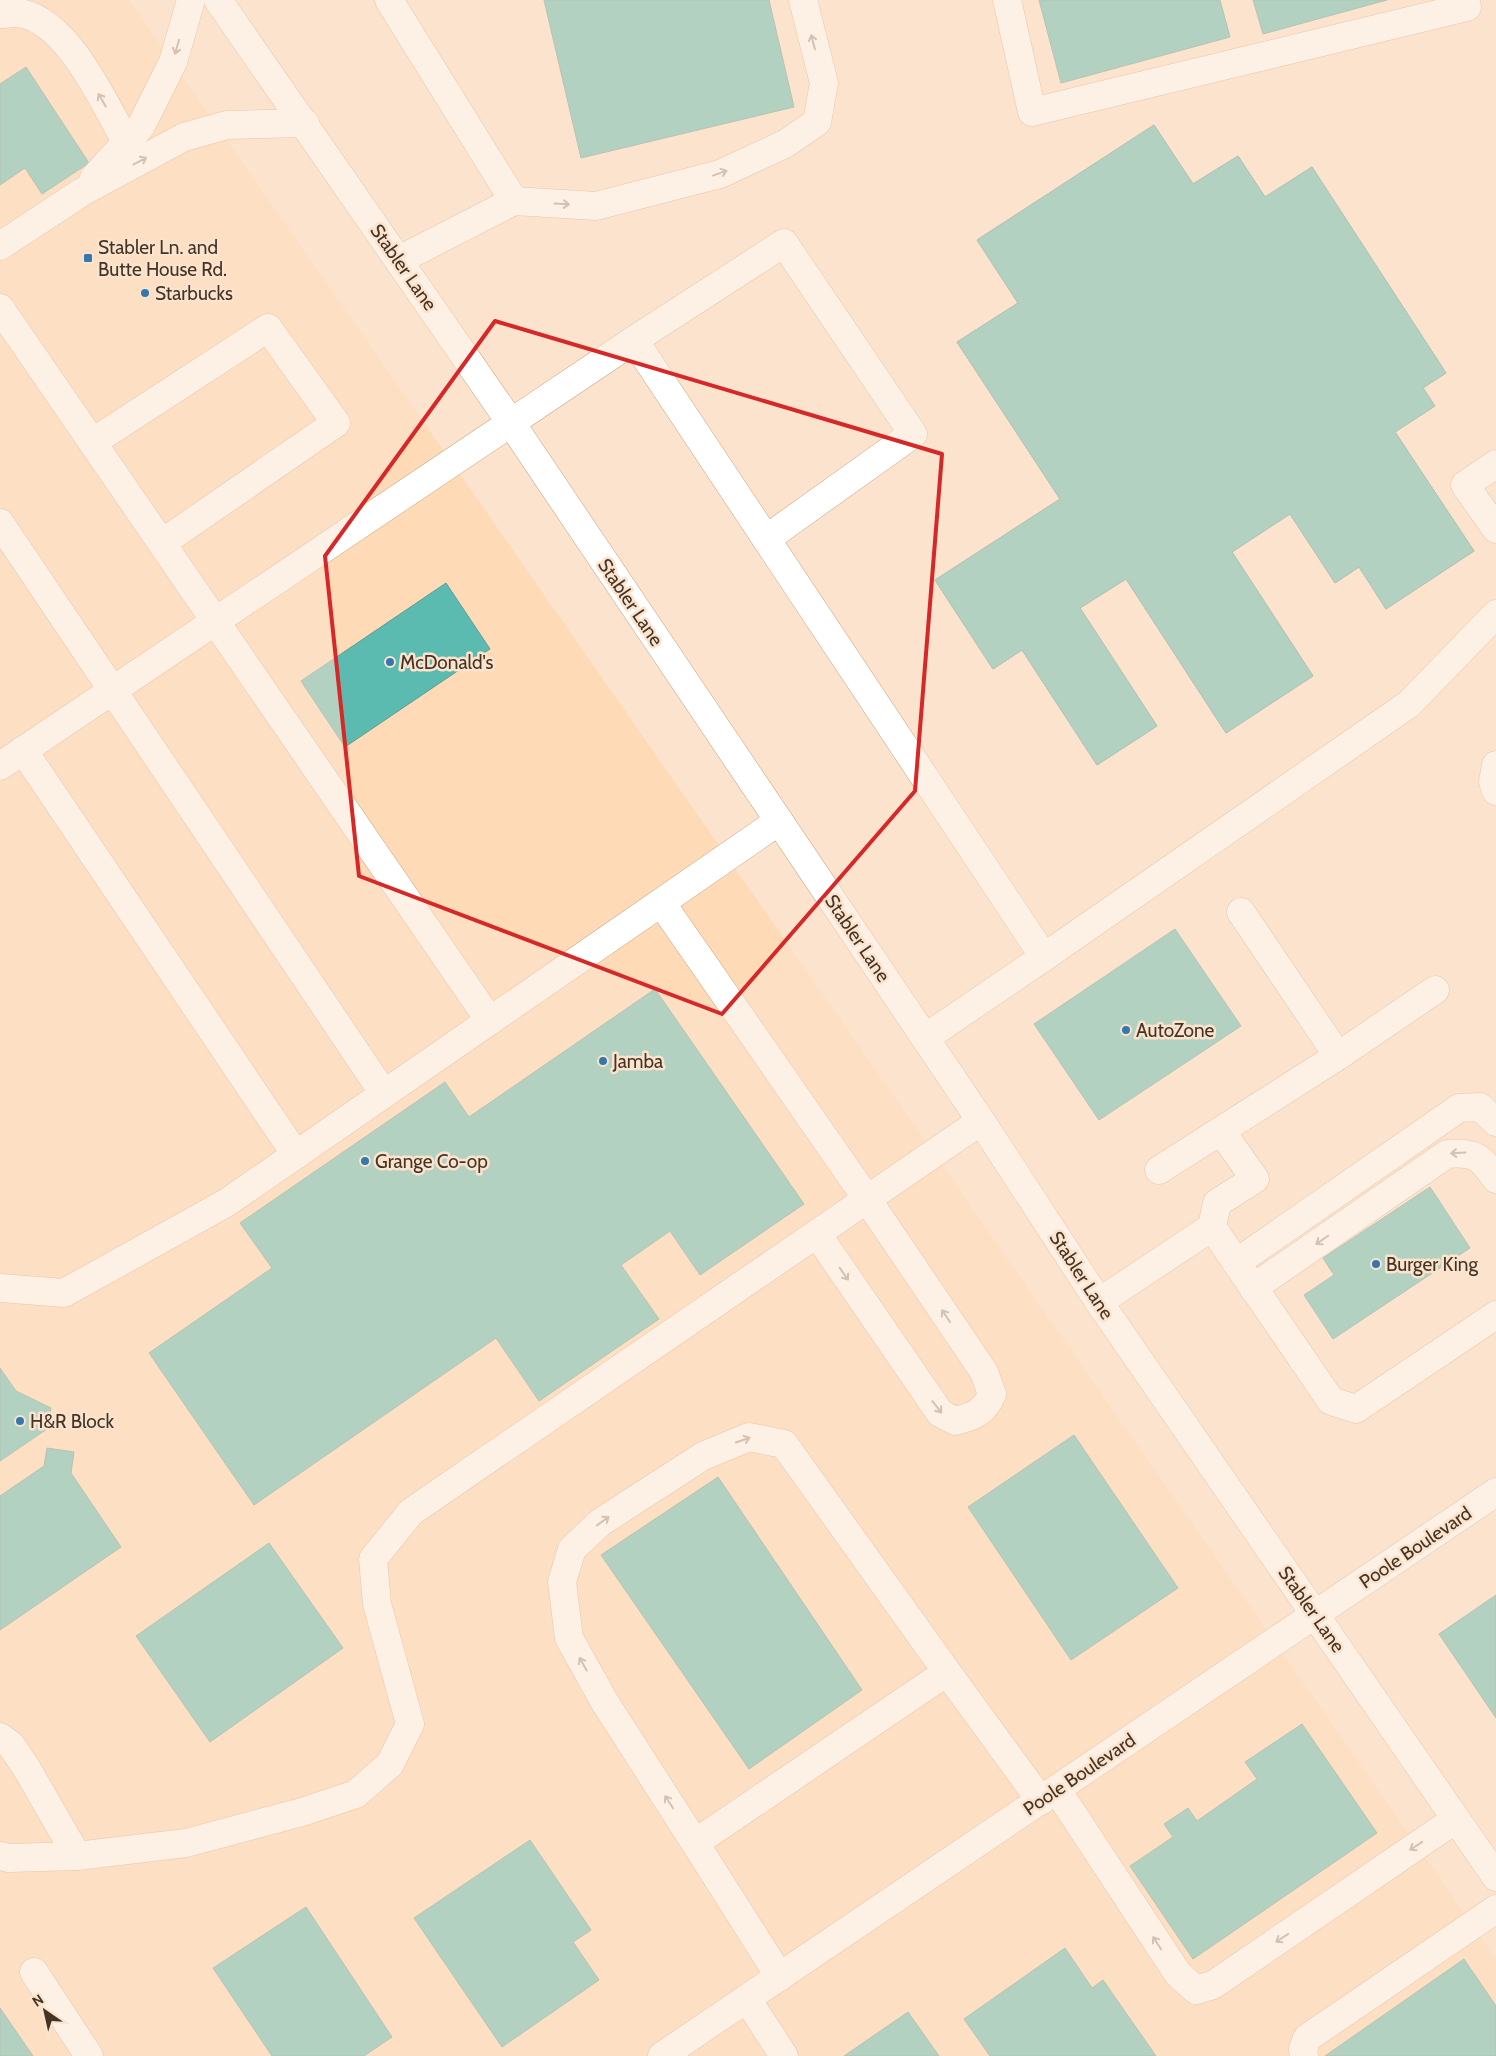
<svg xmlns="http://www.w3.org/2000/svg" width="1496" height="2056" font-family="Cabin,sans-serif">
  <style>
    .built { fill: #fedab7 }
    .building { fill: #5cbbb1; stroke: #5d9c94 }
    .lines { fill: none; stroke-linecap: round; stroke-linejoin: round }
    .minor-casing { stroke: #cba581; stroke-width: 29 }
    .major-casing { stroke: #cba581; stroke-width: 29 }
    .minor { stroke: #fff; stroke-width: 28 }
    .major { stroke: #fff; stroke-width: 28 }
    .oneway { stroke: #a29a92 }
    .marked { fill: none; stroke: #d62828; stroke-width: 4; stroke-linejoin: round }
    .poi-dot { fill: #3478ae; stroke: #fbe3cd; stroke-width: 2 }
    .labels { text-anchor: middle; stroke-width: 5; stroke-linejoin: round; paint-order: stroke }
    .poi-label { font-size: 19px; fill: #443425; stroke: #fbe3cd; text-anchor: start }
    .street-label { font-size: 19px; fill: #443425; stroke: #fbe3cd }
  </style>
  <rect width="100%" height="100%" fill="#fbe3cd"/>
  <polygon class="built" points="0,0 129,0 1496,1959 1496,2056 0,2056"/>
  <g class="building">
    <polygon points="544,0 769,0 794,107 581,158"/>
    <polygon points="1039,0 1220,0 1230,37 1061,83"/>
    <polygon points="1253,0 1387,0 1263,34"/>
    <polygon points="26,67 89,163 42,194 25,168 0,185 0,84"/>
    <polygon points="1154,125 1193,184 1238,156 1265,197 1312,167 1446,373 1423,388 1435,406 1395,432 1474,551 1386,609 1359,567 1335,583 1290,514 1232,552 1313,676 1226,733 1126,579 1080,608 1157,726 1097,765 1022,650 993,669 935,580 1060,499 957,342 1018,303 977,240"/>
    <polygon points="1154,125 1193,184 1238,156 1265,197 1312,167 1446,373 1423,388 1435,406 1395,432 1474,551 1386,609 1359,567 1335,583 1290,514 1232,552 1313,676 1226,733 1126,579 1080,608 1157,726 1097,765 1022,650 993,669 935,580 1060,499 957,342 1018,303 977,240"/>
    <polygon points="446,583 490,649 345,747 301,681"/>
    <polygon points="1175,929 1241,1026 1099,1120 1034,1024"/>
    <polygon points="655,989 804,1204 700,1275 670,1231 621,1265 659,1319 539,1401 496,1338 254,1505 149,1353 272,1268 240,1223 445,1082 469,1117"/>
    <polygon points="1430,1187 1470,1248 1333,1339 1304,1295 1334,1275 1323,1258"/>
    <polygon points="0,1368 16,1391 51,1408 47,1429 0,1461"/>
    <polygon points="1074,1435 1178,1588 1071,1660 968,1507"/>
    <polygon points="47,1448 74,1452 71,1473 121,1547 0,1630 0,1496 44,1466"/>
    <polygon points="718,1477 862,1690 749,1769 601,1555"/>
    <polygon points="269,1543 343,1648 210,1742 136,1636"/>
    <polygon points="1496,1595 1496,1718 1439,1634"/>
    <polygon points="1302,1724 1377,1833 1193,1959 1130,1866 1173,1837 1164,1824 1188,1808 1197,1821 1257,1779 1245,1762"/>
    <polygon points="530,1840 591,1930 573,1942 599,1980 502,2047 414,1918"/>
    <polygon points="306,1907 392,2037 364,2056 272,2056 213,1968"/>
    <polygon points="1065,1948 1092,1988 1103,1980 1156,2056 990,2056 964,2019"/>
    <polygon points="1464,1959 1496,2006 1496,2056 1325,2056"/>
    <polygon points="0,2008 33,2056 0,2056"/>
    <polygon points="908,2012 939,2056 844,2056"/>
  </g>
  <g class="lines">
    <g class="minor-casing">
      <g id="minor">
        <polyline points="389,0 514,201 399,260"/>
        <polyline points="1007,0 1032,112 1467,7 1465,0"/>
        <path d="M0,14C6,14 13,13 19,13C67,19 105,104 126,142"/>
        <polyline points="94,178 141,126 173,62 191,0"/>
        <polyline points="514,201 596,206 720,174 785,144 817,122 824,83 803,0"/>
        <polyline points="0,246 82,192 184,137 227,125 305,123"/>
        <polyline points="0,308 490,1021"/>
        <polyline points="634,340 784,243 913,434 766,539"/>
        <polyline points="93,442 268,328 336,423 162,543"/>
        <polyline points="1496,464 1465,485 1496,529"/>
        <polyline points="0,523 384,1094"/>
        <polyline points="23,750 296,1155"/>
        <polyline points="1496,765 1493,782 1496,791"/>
        <polyline points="0,766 634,340 1044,957 925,1038"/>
        <path d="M662,904L867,1199L984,1372L992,1394C984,1413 974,1416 955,1421L940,1413L817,1234"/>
        <polyline points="1241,912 1338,1056"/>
        <polyline points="1044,957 1409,704 1496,614"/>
        <polyline points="1221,1131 1255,1179 1217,1203 1212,1227 1331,1401 1356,1409 1496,1315"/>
        <polyline points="1159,1170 1338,1056 1435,990"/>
        <polyline points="1236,1263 1459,1108 1480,1107 1496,1122"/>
        <polyline points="0,1288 64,1293 226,1203 779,821"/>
        <path d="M1253,1288L1447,1154C1475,1152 1480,1156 1496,1179"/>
        <polyline points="1099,1302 1212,1227"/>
        <polyline points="0,1737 11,1745 27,1769 77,1856"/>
        <polyline points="1057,1790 1178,1974 1196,1990 1213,1985 1456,1819"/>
        <polyline points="695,1843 604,1701 569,1638 562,1582 572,1549 601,1522 703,1456 749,1437 784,1444 947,1672"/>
        <polyline points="0,1856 9,1858 77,1856 186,1843 302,1812 356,1794 390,1764 410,1724 377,1604 373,1559 411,1512 981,1121"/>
        <polyline points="34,1972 89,2056"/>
        <polyline points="780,1977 695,1843 947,1672 1041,1801"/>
        <polyline points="747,1999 784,2056"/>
        <polyline points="662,2056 1496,1492"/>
        <polyline points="1304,2056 1303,2049 1307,2038 1496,1909"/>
      </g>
    </g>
    <g class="major-casing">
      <polyline id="major" points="218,0 511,423 981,1121 1099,1302 1496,1877"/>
    </g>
    <use href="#minor" class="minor"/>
    <use href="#major" class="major"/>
  </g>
  <defs><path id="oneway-shaft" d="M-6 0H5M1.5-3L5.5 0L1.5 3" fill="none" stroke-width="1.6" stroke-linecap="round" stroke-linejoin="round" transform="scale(1.25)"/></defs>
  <g class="oneway">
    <use href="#oneway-shaft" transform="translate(813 42) rotate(-105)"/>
    <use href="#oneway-shaft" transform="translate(177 47) rotate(106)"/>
    <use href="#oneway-shaft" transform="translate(102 100) rotate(-120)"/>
    <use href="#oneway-shaft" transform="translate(140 161) rotate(-28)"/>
    <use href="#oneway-shaft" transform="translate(720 173) rotate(-20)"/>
    <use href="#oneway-shaft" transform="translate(562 204) rotate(3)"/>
    <use href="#oneway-shaft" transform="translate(1458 1153) rotate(177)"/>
    <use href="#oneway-shaft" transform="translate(1322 1240) rotate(145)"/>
    <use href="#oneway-shaft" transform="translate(844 1274) rotate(55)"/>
    <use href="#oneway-shaft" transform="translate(946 1316) rotate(-124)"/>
    <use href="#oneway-shaft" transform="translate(937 1407) rotate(52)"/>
    <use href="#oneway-shaft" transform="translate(743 1440) rotate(-19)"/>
    <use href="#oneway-shaft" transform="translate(603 1521) rotate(-36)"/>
    <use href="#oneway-shaft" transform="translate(583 1664) rotate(-119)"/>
    <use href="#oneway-shaft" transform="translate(669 1802) rotate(-123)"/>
    <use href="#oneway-shaft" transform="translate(1416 1846) rotate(146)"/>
    <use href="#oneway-shaft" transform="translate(1282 1938) rotate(146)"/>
    <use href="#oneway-shaft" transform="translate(1157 1943) rotate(-123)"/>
  </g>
  <path d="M0 0H1496V2056H0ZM495,321L942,454L915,791L722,1014L359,876L325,556Z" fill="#fbe3cd" fill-opacity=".55" fill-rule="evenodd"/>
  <path class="marked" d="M495,321L942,454L915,791L722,1014L359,876L325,556Z"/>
  <g class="poi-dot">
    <rect x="83" y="253" width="10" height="10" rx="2.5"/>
    <circle cx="145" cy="293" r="5"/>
    <circle cx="390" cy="662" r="5"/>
    <circle cx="1126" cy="1030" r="5"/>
    <circle cx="603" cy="1061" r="5"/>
    <circle cx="365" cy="1161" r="5"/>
    <circle cx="1376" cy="1264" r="5"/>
    <circle cx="20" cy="1421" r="5"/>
  </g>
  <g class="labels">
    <g class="poi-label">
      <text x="98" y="254">Stabler Ln. and<tspan x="98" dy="22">Butte House Rd.</tspan></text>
      <text x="155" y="300">Starbucks</text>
      <text x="400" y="669">McDonald's</text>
      <text x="1136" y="1037">AutoZone</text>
      <text x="613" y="1068">Jamba</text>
      <text x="375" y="1168">Grange Co-op</text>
      <text x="1386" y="1271">Burger King</text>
      <text x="30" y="1428">H&amp;R Block</text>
    </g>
    <g class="street-label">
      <text transform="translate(404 267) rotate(55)" y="7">Stabler Lane</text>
      <text transform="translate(631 602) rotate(56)" y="7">Stabler Lane</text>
      <text transform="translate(858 938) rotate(56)" y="7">Stabler Lane</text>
      <text transform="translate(1082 1275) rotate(57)" y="7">Stabler Lane</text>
      <text transform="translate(1415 1547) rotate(-34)" y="7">Poole Boulevard</text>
      <text transform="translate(1312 1609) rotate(55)" y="7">Stabler Lane</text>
      <text transform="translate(1079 1774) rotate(-34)" y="7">Poole Boulevard</text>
    </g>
  </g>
  <g transform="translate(45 2011) rotate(326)" stroke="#fbe3cd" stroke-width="4" paint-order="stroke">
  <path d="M0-4L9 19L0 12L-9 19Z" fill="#443425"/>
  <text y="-8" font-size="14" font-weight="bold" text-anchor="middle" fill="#443425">N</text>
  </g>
</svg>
